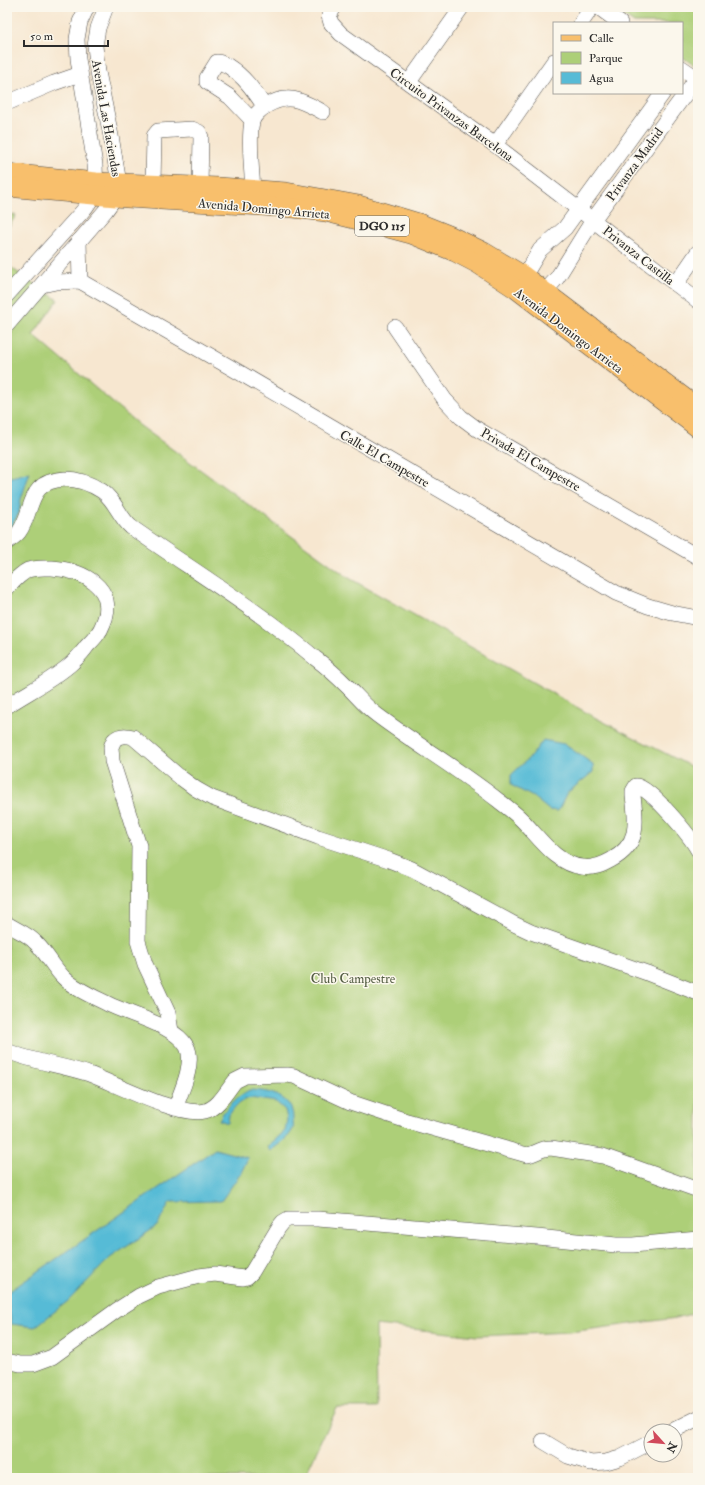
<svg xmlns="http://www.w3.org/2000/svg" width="705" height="1485" font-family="'IM FELL Double Pica',serif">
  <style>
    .green { fill: #adcf78; stroke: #6c7d52 }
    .water { fill: #57bbd6; stroke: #417380 }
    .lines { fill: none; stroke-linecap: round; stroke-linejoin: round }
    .minor-casing { stroke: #4a4744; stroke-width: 16 }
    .major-casing { stroke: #4a4744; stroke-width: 20 }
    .path { stroke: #4a4744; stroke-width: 2; stroke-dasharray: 3 3; stroke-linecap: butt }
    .minor { stroke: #fff; stroke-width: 15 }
    .major { stroke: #f8bf6c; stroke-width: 19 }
    .labels { text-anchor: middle; stroke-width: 3; stroke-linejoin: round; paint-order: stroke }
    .shield { fill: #fbf7ec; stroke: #696865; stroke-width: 1 }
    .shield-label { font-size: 12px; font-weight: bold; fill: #2b2b2b }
    .street-label { font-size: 13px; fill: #2b2b2b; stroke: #fbf7ec }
    .park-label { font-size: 13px; fill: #525c42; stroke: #fbf7ec }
  </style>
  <rect width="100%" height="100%" fill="#fbf7ec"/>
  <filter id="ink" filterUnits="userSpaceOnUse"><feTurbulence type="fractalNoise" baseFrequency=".025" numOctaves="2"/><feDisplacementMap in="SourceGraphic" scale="8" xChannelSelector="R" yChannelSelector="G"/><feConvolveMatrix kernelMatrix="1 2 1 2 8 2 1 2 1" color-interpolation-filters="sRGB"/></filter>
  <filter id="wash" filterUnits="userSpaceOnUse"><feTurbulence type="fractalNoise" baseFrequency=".012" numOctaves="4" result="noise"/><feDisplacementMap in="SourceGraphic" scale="16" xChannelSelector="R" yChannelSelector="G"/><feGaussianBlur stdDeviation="0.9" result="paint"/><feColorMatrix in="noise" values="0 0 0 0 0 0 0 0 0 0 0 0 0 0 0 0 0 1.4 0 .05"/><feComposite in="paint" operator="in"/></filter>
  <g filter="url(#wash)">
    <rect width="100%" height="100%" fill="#f7e7d0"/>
    <g class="green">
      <polygon points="611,7 698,7 698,68 682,57 682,23 634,23"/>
      <polygon points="7,214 16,215 7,230"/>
      <polygon points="7,265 58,300 33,335 139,425 349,578 596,718 698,770 698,1312 676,1318 570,1332 477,1336 376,1325 377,1408 337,1408 304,1478 7,1478"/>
    </g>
    <g class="water">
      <polygon points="30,472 21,499 19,513 7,533 7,476 11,477"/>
      <polygon points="543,740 564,744 593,764 593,772 567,793 558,811 549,810 533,797 511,785 511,775 531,756"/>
      <path d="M249,1090C267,1090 294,1096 293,1119C293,1122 294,1126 293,1129C289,1138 278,1145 270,1151L267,1147L285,1131L287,1119L285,1110L276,1102L250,1098L240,1102L234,1108L229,1115L228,1123L219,1120C225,1108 237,1097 249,1090Z"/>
      <polygon points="215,1149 248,1158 241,1173 221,1201 170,1202 157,1226 110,1258 68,1301 35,1327 11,1324 7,1293"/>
    </g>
  </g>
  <g filter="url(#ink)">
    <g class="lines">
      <g class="minor-casing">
        <g id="minor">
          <polyline points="334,7 329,16 331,23 341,34 495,145 698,301"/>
          <polyline points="598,7 620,23"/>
          <polyline points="581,23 592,7"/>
          <polyline points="682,68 698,79"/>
          <polyline points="409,82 462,7"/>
          <polyline points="7,103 54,83 80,74"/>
          <path d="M252,120L230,97L207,82V78L217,62C221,62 224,64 228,66C245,77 254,91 265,107"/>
          <polyline points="495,145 554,61"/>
          <polyline points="153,184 154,136 158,131 192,129 199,132 201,137 200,187"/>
          <path d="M253,190C252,172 248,138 252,122C253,116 261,109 266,106C289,92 302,101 323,112"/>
          <polyline points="79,241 80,281"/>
          <polyline points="676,284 698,252"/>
          <polyline points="42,285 56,282 80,281 242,374 616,593 648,606 672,613 698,618"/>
          <polyline points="519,285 540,250 565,228 663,93"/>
          <path d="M7,295L81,213C97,195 96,188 95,165L78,59L77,39L80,22L87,7"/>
          <polyline points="538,299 557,278 593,220 697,78"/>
          <polyline points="7,325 106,210 116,196 119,183 111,136 98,72 95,46 98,28 106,7"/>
          <polyline points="395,327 445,400 461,417 477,429 698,557"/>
          <path d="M7,542C11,539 16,536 19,532C35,509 26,481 65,479C78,479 91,484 102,491C116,501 119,517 131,527C192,570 257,609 315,658C327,667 338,677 348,687C358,697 366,707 377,715C417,745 460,770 499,801C507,807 515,813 522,820C539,837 556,864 582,867C593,869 602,865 611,860C639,845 637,824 633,796V791L636,786C651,788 690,836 698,850"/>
          <path d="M7,588C13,582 20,574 28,570C36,567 44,568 52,568C82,570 119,588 103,624C100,633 93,640 87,646C83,652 78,657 73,662C55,679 28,692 7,706"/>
          <path d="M7,924C16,930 28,934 35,942C46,952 53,967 64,978C75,989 94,997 108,1004C130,1015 175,1025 187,1047C195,1063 181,1092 175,1108"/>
          <path d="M171,1031L168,1013L145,964L138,941L139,846L112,761L111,747L114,740C119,735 126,735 133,737L181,778L196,789L212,798L318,837L389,860L412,869L514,924L531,932L647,973L698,993"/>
          <path d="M7,1051C33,1062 62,1065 89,1074C116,1084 178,1117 205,1111C218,1108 227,1091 235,1081L245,1076L287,1075L294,1076L350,1102L407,1121L527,1155C536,1154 540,1148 551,1148L603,1156L698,1190"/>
          <polyline points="7,1361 20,1364 33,1364 52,1357 117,1310 139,1296 158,1287 199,1276 215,1274 243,1278 247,1277 252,1272 279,1227 283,1222 288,1219 318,1219 537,1237 616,1245 633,1245 698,1239"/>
          <polyline points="672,1431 698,1418"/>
          <polyline points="543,1441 568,1456 591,1463 606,1462 620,1458 651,1442"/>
        </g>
      </g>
      <g class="major-casing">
        <g id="major">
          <polyline points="7,173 96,182 219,187 286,192 359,205 419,223 449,235 484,252 524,276 698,408"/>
          <polyline points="7,187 127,198 293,208 326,212 362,221 411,234 455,252 478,264 516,289 698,428"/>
        </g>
      </g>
      <polyline class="path" points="693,1478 698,1475"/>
      <use href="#minor" class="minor"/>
      <use href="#major" class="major"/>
    </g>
  </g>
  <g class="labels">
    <rect class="shield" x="355" y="216" width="54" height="20" rx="3"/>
    <g class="shield-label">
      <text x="382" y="230">DGO 115</text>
    </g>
    <g class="street-label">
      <text transform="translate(452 114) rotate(36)" y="5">Circuito Privanzas Barcelona</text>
      <text transform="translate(107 118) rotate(80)" y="5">Avenida Las Haciendas</text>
      <text transform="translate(634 164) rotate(-54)" y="5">Privanza Madrid</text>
      <text transform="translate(264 208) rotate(5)" y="5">Avenida Domingo Arrieta</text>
      <text transform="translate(639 255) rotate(38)" y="5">Privanza Castilla</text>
      <text transform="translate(569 330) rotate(37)" y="5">Avenida Domingo Arrieta</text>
      <text transform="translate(385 458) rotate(30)" y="5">Calle El Campestre</text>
      <text transform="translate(531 459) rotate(30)" y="5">Privada El Campestre</text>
    </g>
    <g class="park-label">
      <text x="353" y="983">Club Campestre</text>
    </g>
  </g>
  <rect width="705" height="1485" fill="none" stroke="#fbf7ec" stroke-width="24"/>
  <rect x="553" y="22" width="130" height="72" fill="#fbf7ec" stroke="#a8a59f"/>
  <rect x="561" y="35" width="20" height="6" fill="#f8bf6c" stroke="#a8a59f"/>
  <text x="589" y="42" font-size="12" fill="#2b2b2b">Calle</text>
  <rect x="561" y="52" width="20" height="12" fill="#adcf78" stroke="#a8a59f"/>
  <text x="589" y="62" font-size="12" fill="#2b2b2b">Parque</text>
  <rect x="561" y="72" width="20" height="12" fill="#57bbd6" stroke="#a8a59f"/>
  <text x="589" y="82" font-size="12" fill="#2b2b2b">Agua</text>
  <g transform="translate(663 1443) rotate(117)"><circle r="19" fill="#fbf7ec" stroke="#a8a59f"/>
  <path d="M0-3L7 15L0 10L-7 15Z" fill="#d1495b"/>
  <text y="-6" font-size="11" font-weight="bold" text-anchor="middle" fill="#2b2b2b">N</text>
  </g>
  <path d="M24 40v6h84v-6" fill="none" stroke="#2b2b2b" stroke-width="2"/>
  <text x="30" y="40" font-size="12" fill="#2b2b2b" stroke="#fbf7ec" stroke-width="3" paint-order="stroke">50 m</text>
</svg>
